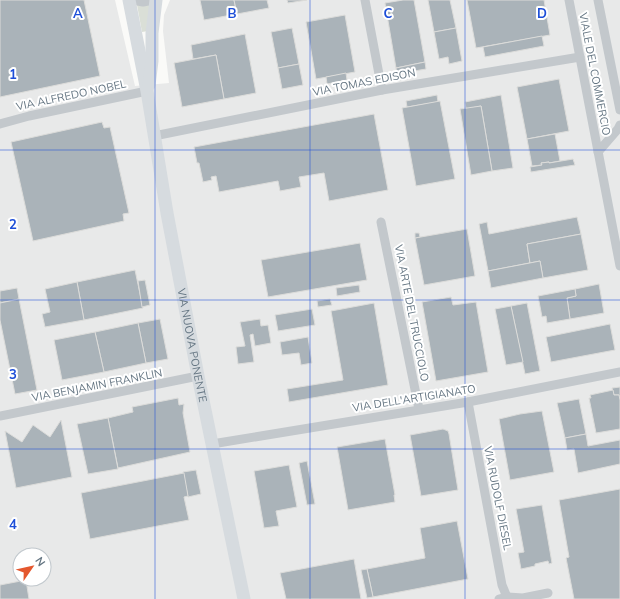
<svg xmlns="http://www.w3.org/2000/svg" width="620" height="599" font-family="Mulish,sans-serif">
  <style>
    .built { fill: #e8e9e9; fill-rule: evenodd }
    .green { fill: #dadfd7 }
    .building { fill: #aab3b9; stroke: #dcdcda }
    .lines { fill: none; stroke-linecap: round; stroke-linejoin: round }
    .street { stroke: #c3c8cc; stroke-width: 9 }
    .secondary { stroke: #d6dbdf; stroke-width: 13 }
    .grid { fill: none; stroke: #1d4ed8; stroke-width: 1; stroke-opacity: 0.55 }
    .labels { text-anchor: middle; stroke-width: 4; stroke-linejoin: round; paint-order: stroke }
    .street-label { font-size: 11px; fill: #657683; stroke: #fff }
    .grid-label { font-size: 13px; text-anchor: middle; font-weight: bold; fill: #1d4ed8; stroke: #fff; stroke-width: 4; stroke-linejoin: round; paint-order: stroke }
  </style>
  <rect width="100%" height="100%" fill="#fafaf8"/>
  <path class="built" d="M0,0H115L135,86L169,83L163,31L164,15L170,0H620V599H0ZM20,555H44V579H20Z"/>
  <polygon class="green" points="150,4 148,31 142,32 137,5 146,6"/>
  <g class="building">
    <polygon points="0,0 84,0 100,76 0,97"/>
    <polygon points="200,0 234,0 237,14 204,20"/>
    <polygon points="234,0 267,0 269,8 237,14"/>
    <polygon points="287,0 307,0 288,3"/>
    <polygon points="403,0 414,0 425,62 396,68 385,3"/>
    <polygon points="428,0 450,0 456,28 434,32"/>
    <polygon points="467,0 544,0 550,35 476,48"/>
    <polygon points="345,15 355,72 316,79 306,22"/>
    <polygon points="292,28 299,64 278,68 271,32"/>
    <polygon points="456,28 462,61 449,64 448,57 439,59 434,32"/>
    <polygon points="245,34 256,93 224,99 216,55 193,59 191,45"/>
    <polygon points="542,36 544,46 485,57 483,47"/>
    <polygon points="216,55 224,99 182,107 174,63"/>
    <polygon points="425,62 426,69 397,74 396,68"/>
    <polygon points="299,64 303,85 282,89 278,68"/>
    <polygon points="346,73 347,80 327,84 326,77"/>
    <polygon points="559,79 569,131 527,139 517,87"/>
    <polygon points="437,95 438,102 407,107 406,101"/>
    <polygon points="501,95 513,168 492,171 481,106 466,109 465,102"/>
    <polygon points="440,101 455,179 416,186 402,108"/>
    <polygon points="481,106 492,171 471,175 460,109"/>
    <polygon points="374,114 388,190 329,201 324,173 299,177 301,187 280,191 278,181 219,192 216,176 211,177 212,180 203,182 199,163 197,163 194,147"/>
    <polygon points="102,122 104,128 110,127 129,213 123,214 124,221 33,241 11,142"/>
    <polygon points="555,134 560,161 549,163 549,162 541,163 542,165 532,166 527,139"/>
    <polygon points="573,159 575,165 531,172 530,167 542,165 541,163 549,162 549,163"/>
    <polygon points="577,217 581,234 527,244 530,263 488,271 479,224 487,222 489,234"/>
    <polygon points="467,229 475,276 424,285 415,238"/>
    <polygon points="415,233 419,233 420,237 415,238"/>
    <polygon points="581,234 588,270 543,278 540,261 530,263 527,244"/>
    <polygon points="360,243 367,280 268,297 261,260"/>
    <polygon points="540,261 543,278 491,288 488,271"/>
    <polygon points="135,270 143,308 84,320 77,282"/>
    <polygon points="145,280 150,305 142,307 138,281"/>
    <polygon points="77,282 84,320 45,327 42,314 50,312 45,289"/>
    <polygon points="599,284 604,313 570,319 567,298 576,296 575,289"/>
    <polygon points="359,285 360,292 337,296 336,288"/>
    <polygon points="17,288 19,299 0,303 0,291"/>
    <polygon points="575,289 576,296 567,298 570,319 547,323 546,316 542,317 538,296"/>
    <polygon points="451,297 453,305 476,302 488,372 436,381 422,302"/>
    <polygon points="19,299 37,390 15,394 0,320 0,303"/>
    <polygon points="330,299 332,305 318,307 317,301"/>
    <polygon points="374,303 388,385 289,402 287,389 343,380 331,311"/>
    <polygon points="527,303 540,371 525,374 511,306"/>
    <polygon points="511,306 523,362 506,365 495,309"/>
    <polygon points="312,309 315,325 278,331 275,315"/>
    <polygon points="160,319 168,359 146,363 138,323"/>
    <polygon points="260,319 261,326 268,325 271,343 255,346 253,334 250,335 254,362 238,364 236,347 245,346 240,322"/>
    <polygon points="138,323 146,363 104,372 95,332"/>
    <polygon points="610,324 615,350 551,362 546,337"/>
    <polygon points="95,332 104,372 62,380 54,340"/>
    <polygon points="308,337 312,363 301,365 299,353 282,355 280,342"/>
    <polygon points="620,387 620,400 619,395 614,395 612,388"/>
    <polygon points="613,390 614,395 619,395 620,400 620,429 596,433 589,398 591,398 590,395"/>
    <polygon points="178,398 179,405 184,404 183,413 190,452 118,468 108,418 133,412 132,407"/>
    <polygon points="579,399 586,434 565,438 557,403"/>
    <polygon points="542,411 554,472 510,480 499,419 520,414"/>
    <polygon points="108,418 118,469 88,474 77,424"/>
    <polygon points="61,420 72,477 16,488 5,431 22,442 33,425 50,437"/>
    <polygon points="443,429 448,431 449,434 458,490 421,496 410,435"/>
    <polygon points="586,434 588,446 620,440 620,464 578,473 574,449 567,450 565,438"/>
    <polygon points="385,439 395,495 394,495 395,502 348,510 337,447"/>
    <polygon points="307,461 315,504 307,505 299,463"/>
    <polygon points="289,465 297,507 276,511 279,526 264,528 254,471"/>
    <polygon points="196,470 201,494 188,497 183,472"/>
    <polygon points="184,473 188,496 184,497 189,520 90,539 81,493"/>
    <polygon points="620,489 620,599 574,599 566,558 569,557 559,500"/>
    <polygon points="542,505 552,563 549,564 548,561 535,564 535,566 521,569 518,553 524,552 516,509"/>
    <polygon points="457,521 468,579 373,597 367,569 425,558 420,528"/>
    <polygon points="354,559 361,599 286,599 280,573"/>
    <polygon points="367,569 373,597 367,598 361,570"/>
    <polygon points="26,580 29,599 0,599 0,585"/>
  </g>
  <g class="lines">
    <g class="street">
      <polyline points="132,0 143,2 154,0"/>
      <polyline points="365,0 382,90"/>
      <polyline points="569,0 620,266"/>
      <polyline points="598,0 620,110"/>
      <polyline points="0,124 29,116 147,91"/>
      <polyline points="154,136 382,90 580,57"/>
      <polyline points="598,152 618,129 620,125"/>
      <polyline points="381,222 419,409"/>
      <polyline points="468,402 502,585 507,597"/>
      <polyline points="0,416 198,376"/>
      <polyline points="212,444 468,402 620,372"/>
      <polyline points="499,599 507,597 523,598 548,593"/>
    </g>
    <g class="secondary">
      <path id="s1" d="M129,0L147,91L167,213L198,376L244,599"/>
      <polyline points="149,85 152,61 152,33 156,0"/>
    </g>
  </g>
  <path class="grid" d="M155,0V599M310,0V599M465,0V599M0,150H620M0,300H620M0,449H620"/>
  <g class="labels">
    <g class="street-label">
      <text transform="translate(595 74) rotate(79)" y="4">VIALE DEL COMMERCIO</text>
      <text transform="translate(364 82) rotate(-11)" y="4">VIA TOMAS EDISON</text>
      <text transform="translate(71 95) rotate(-12)" y="4">VIA ALFREDO NOBEL</text>
      <text transform="translate(412 313) rotate(79)" y="4">VIA ARTE DEL TRUCCIOLO</text>
      <text dy="4" stroke="none"><textPath href="#s1" startOffset="351">VIA NUOVA PONENTE</textPath></text>
      <text transform="translate(97 385) rotate(-11)" y="4">VIA BENJAMIN FRANKLIN</text>
      <text transform="translate(414 398) rotate(-9)" y="4">VIA DELL'ARTIGIANATO</text>
      <text transform="translate(498 498) rotate(79)" y="4">VIA RUDOLF DIESEL</text>
    </g>
  </g>
  <g class="grid-label">
    <text x="78" y="18">A</text>
    <text x="232" y="18">B</text>
    <text x="388" y="18">C</text>
    <text x="542" y="18">D</text>
    <text x="13" y="79">1</text>
    <text x="13" y="229">2</text>
    <text x="13" y="379">3</text>
    <text x="13" y="529">4</text>
  </g>
  <g transform="translate(32 567) rotate(56)"><circle r="19" fill="#ffffff" stroke="#c1c8cd"/>
  <path d="M0-3L7 15L0 10L-7 15Z" fill="#e4572e"/>
  <text y="-6" font-size="11" font-weight="bold" text-anchor="middle" fill="#657683">N</text>
  </g>
</svg>
